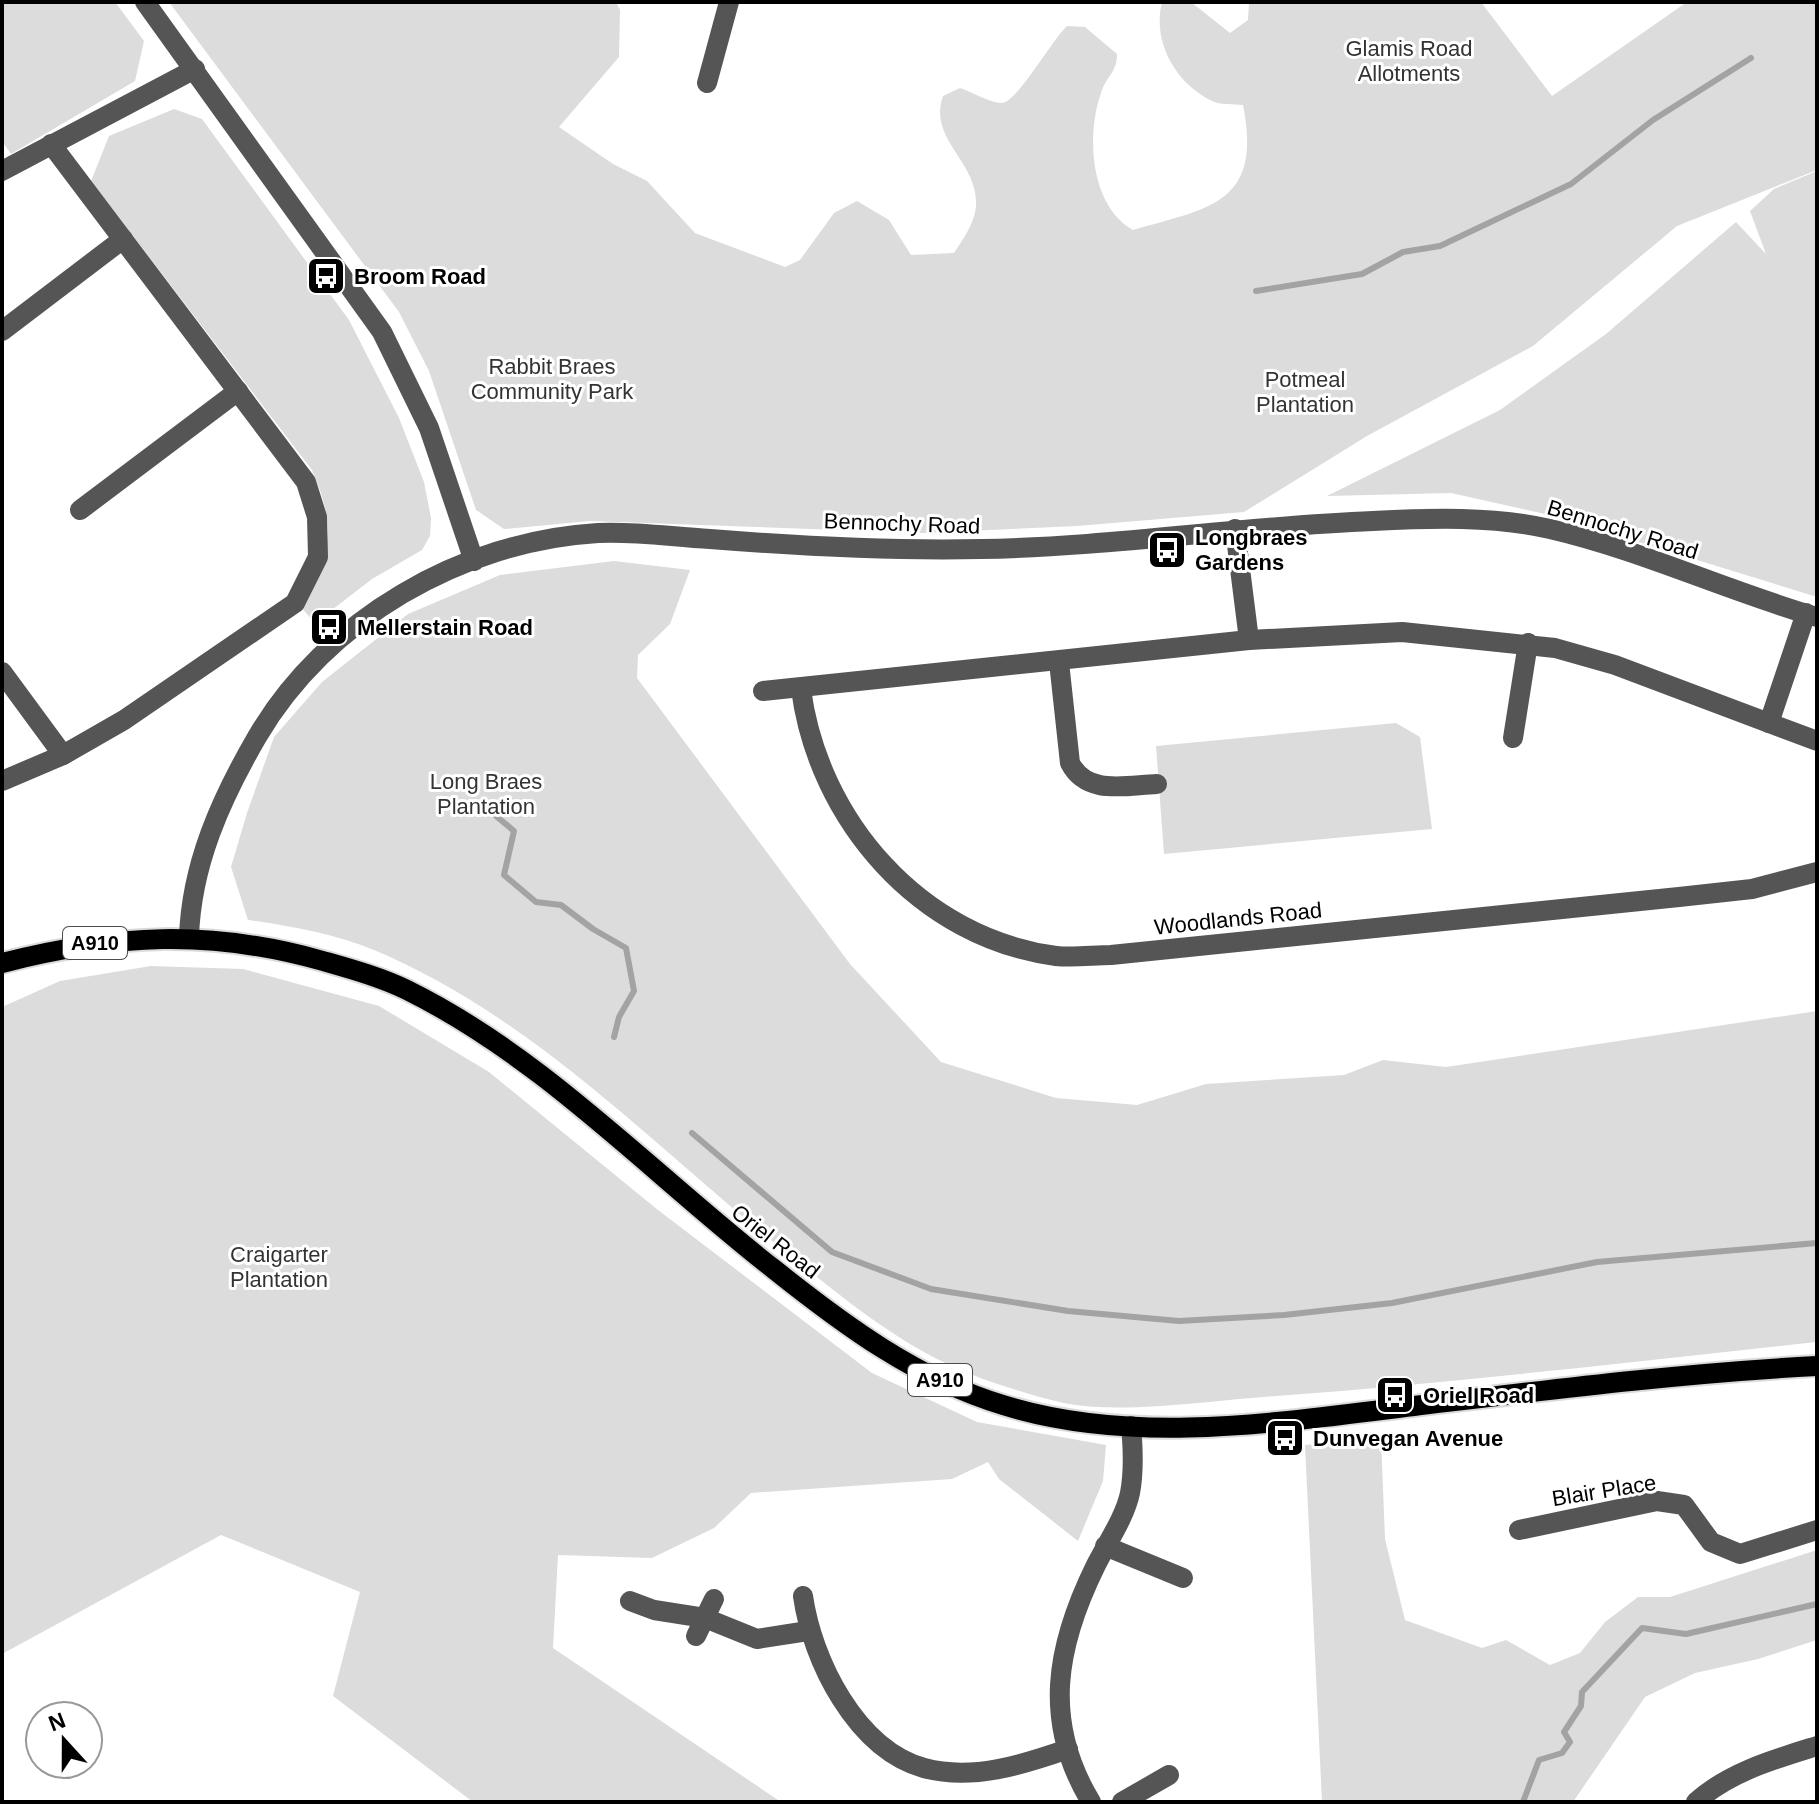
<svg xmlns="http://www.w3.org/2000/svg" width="1819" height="1804" font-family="Helvetica,sans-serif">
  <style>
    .green { fill: #dcdcdc }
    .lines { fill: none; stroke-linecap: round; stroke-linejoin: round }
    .stream { stroke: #a3a3a3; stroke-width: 6 }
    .major-casing { stroke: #dbdbdb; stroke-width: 24 }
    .minor { stroke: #555; stroke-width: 20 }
    .major { stroke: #000; stroke-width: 20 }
    .labels { text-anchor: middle; stroke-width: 6; stroke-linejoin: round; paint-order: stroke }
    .shield { fill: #fff; stroke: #4c4c4c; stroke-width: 2 }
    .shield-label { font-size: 20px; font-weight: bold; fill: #000 }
    .park-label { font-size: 22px; fill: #333; stroke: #fff }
    .poi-label { font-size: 22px; font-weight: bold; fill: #000; stroke: #fff; text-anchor: start }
    .street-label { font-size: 22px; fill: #000; stroke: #fff }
  </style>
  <rect width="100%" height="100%" fill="#fff"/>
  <g class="green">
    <polygon points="2,2 115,2 144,41 135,81 11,154 2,141"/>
    <path d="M169,2H616L620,10L619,57L559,127L613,164L647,181L695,233L785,267L800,260L834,213L857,201L889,220L911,255L954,253C964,238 977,220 976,201C975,160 928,138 943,96L960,88C972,92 990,103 1002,103C1017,102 1052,40 1067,26L1085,27L1117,54C1117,73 1106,76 1101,93C1086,135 1090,206 1133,230C1208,208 1263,205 1243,105C1233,104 1220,105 1212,101C1175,83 1152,41 1162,2H1191L1230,33L1248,20L1249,2H1481L1552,96L1687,2H1817V170L1677,226L1533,346L1367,436L1244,512L1077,526L925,533L590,521L504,529L476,510L429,371L399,312Z"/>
    <path d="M174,109L202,119L349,320L399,418L424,482L431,518L430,536L422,550L372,579L315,623L298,604C332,553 337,528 312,470L91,181L109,136Z"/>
    <polygon points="1817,171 1817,597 1554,516 1451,493 1327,496 1500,410 1606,334 1736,222 1766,254 1750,211 1774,189"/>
    <path d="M614,561L690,570L670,624L638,655L637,678L850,964L941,1062L1056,1098L1137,1105L1206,1084L1344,1075L1383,1060L1446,1067L1817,1011V1342C1637,1361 1456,1383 1276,1396C1216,1400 1126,1414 1069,1404C1042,1399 978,1379 954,1367C898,1342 851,1304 803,1266C665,1158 539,1019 374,950C335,934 290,926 248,920L231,867L247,813L274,737L322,682L408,614L500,575Z"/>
    <polygon points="1396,723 1420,737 1432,829 1164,854 1156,746"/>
    <polygon points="151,966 243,969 379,1006 489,1072 658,1210 872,1373 977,1422 1106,1445 1103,1481 1078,1541 999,1479 988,1462 952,1479 751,1493 714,1528 652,1558 558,1555 553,1648 781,1802 473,1802 333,1696 360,1592 221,1535 2,1654 2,1007 60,981"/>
    <polygon points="1381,1438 1385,1539 1405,1620 1482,1648 1506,1640 1550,1665 1580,1653 1605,1622 1638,1597 1670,1597 1817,1550 1817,1640 1758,1659 1695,1673 1645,1697 1573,1802 1322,1802 1305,1445"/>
  </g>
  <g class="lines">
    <g class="stream">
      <polyline points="1256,291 1362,274 1403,252 1440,246 1571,184 1653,120 1751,58"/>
      <polyline points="492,807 496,816 514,831 504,875 536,902 561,905 593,929 626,948 634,991 619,1017 614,1037"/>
      <polyline points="692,1133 832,1252 931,1289 1068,1311 1179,1321 1284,1315 1392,1303 1597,1262 1817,1243"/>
      <polyline points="1523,1802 1539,1760 1562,1753 1570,1742 1564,1732 1581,1706 1582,1692 1642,1628 1686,1634 1817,1604"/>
    </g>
    <g class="major-casing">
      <path id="major" d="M2,963C115,934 210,929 323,961C351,969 380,977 407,990C545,1058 654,1176 775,1270C844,1325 917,1379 1003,1405C1135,1446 1280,1422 1414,1406C1548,1390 1682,1373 1817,1366"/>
    </g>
    <g class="minor">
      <polyline points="145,2 382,332 429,428 474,561"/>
      <polyline points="707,83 729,2"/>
      <polyline points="2,171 195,69"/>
      <polyline points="2,331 123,239"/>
      <polyline points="80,510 238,391"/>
      <polyline points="1235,529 1249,640"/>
      <path d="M1059,662L1070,763C1087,796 1126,785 1157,784"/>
      <polyline points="2,672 63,755"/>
      <path d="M801,689C818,820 920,938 1056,956C1074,958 1094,955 1111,955L1679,897L1752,889L1817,872"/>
      <polyline points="763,691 1249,640 1402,632 1555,648 1615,665 1817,741"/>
      <polyline points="1769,723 1806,613"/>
      <polyline points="1513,738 1528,643"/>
      <polyline points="2,781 63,755 124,720 295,603 318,557 317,517 306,482 51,144"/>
      <path d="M189,938C191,865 221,799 257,737C326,619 462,541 598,533C635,531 672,537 710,539C799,546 891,551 981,549C1112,547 1242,526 1373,521C1431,518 1493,516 1550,529C1641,550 1727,591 1817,617"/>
      <polyline points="1519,1530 1657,1501 1684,1505 1711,1542 1740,1554 1817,1530"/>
      <polyline points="1105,1546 1183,1578"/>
      <path d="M803,1596C812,1660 856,1749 924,1768C972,1781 1022,1765 1068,1749"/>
      <polyline points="630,1601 654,1610 705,1618 757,1639 808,1631"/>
      <polyline points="696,1636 714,1599"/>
      <path d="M1091,1802C1042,1721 1056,1646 1096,1565C1107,1543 1125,1517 1130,1493C1134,1472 1133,1447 1131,1426"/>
      <polyline points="1122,1802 1169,1775"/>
      <path d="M1696,1802C1729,1772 1775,1759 1817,1746"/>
    </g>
    <use href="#major" class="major"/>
  </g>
  <defs>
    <g id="bus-square" transform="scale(2)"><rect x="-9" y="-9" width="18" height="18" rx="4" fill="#000" stroke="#fff"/><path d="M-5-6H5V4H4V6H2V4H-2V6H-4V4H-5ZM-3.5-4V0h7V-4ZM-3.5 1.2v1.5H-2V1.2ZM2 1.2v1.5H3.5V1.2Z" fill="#fff"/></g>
  </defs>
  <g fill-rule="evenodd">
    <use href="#bus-square" x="326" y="276"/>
    <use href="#bus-square" x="1167" y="550"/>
    <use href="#bus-square" x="329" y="627"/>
    <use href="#bus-square" x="1395" y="1395"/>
    <use href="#bus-square" x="1285" y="1438"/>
  </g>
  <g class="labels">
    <g class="shield">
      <rect x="63" y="927" width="64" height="32" rx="6"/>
      <rect x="908" y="1364" width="64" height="32" rx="6"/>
    </g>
    <g class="shield-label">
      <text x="95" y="950">A910</text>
      <text x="940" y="1387">A910</text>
    </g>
    <g class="park-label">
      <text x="1409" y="56">Glamis Road<tspan x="1409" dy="25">Allotments</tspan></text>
      <text x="552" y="374">Rabbit Braes<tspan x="552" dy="25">Community Park</tspan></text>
      <text x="1305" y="387">Potmeal<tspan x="1305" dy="25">Plantation</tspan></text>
      <text x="486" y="789">Long Braes<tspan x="486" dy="25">Plantation</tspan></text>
      <text x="279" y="1262">Craigarter<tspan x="279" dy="25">Plantation</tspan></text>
    </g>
    <g class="poi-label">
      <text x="354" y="284">Broom Road</text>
      <text x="1195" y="545">Longbraes<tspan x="1195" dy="25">Gardens</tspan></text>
      <text x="357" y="635">Mellerstain Road</text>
      <text x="1423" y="1403">Oriel Road</text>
      <text x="1313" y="1446">Dunvegan Avenue</text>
    </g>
    <g class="street-label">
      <text transform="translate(902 523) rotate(2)" y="8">Bennochy Road</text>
      <text transform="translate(1623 529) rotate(17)" y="8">Bennochy Road</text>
      <text transform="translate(1238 918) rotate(-6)" y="8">Woodlands Road</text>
      <text transform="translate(776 1241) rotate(38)" y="8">Oriel Road</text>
      <text transform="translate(1604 1490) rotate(-9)" y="8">Blair Place</text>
    </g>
  </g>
  <rect width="1819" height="1804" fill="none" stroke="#000000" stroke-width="8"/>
  <g transform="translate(64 1740) rotate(339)"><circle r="38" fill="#ffffff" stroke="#999999" stroke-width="2"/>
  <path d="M0-6L14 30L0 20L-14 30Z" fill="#000000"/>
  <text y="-12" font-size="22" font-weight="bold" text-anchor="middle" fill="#000000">N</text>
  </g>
</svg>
